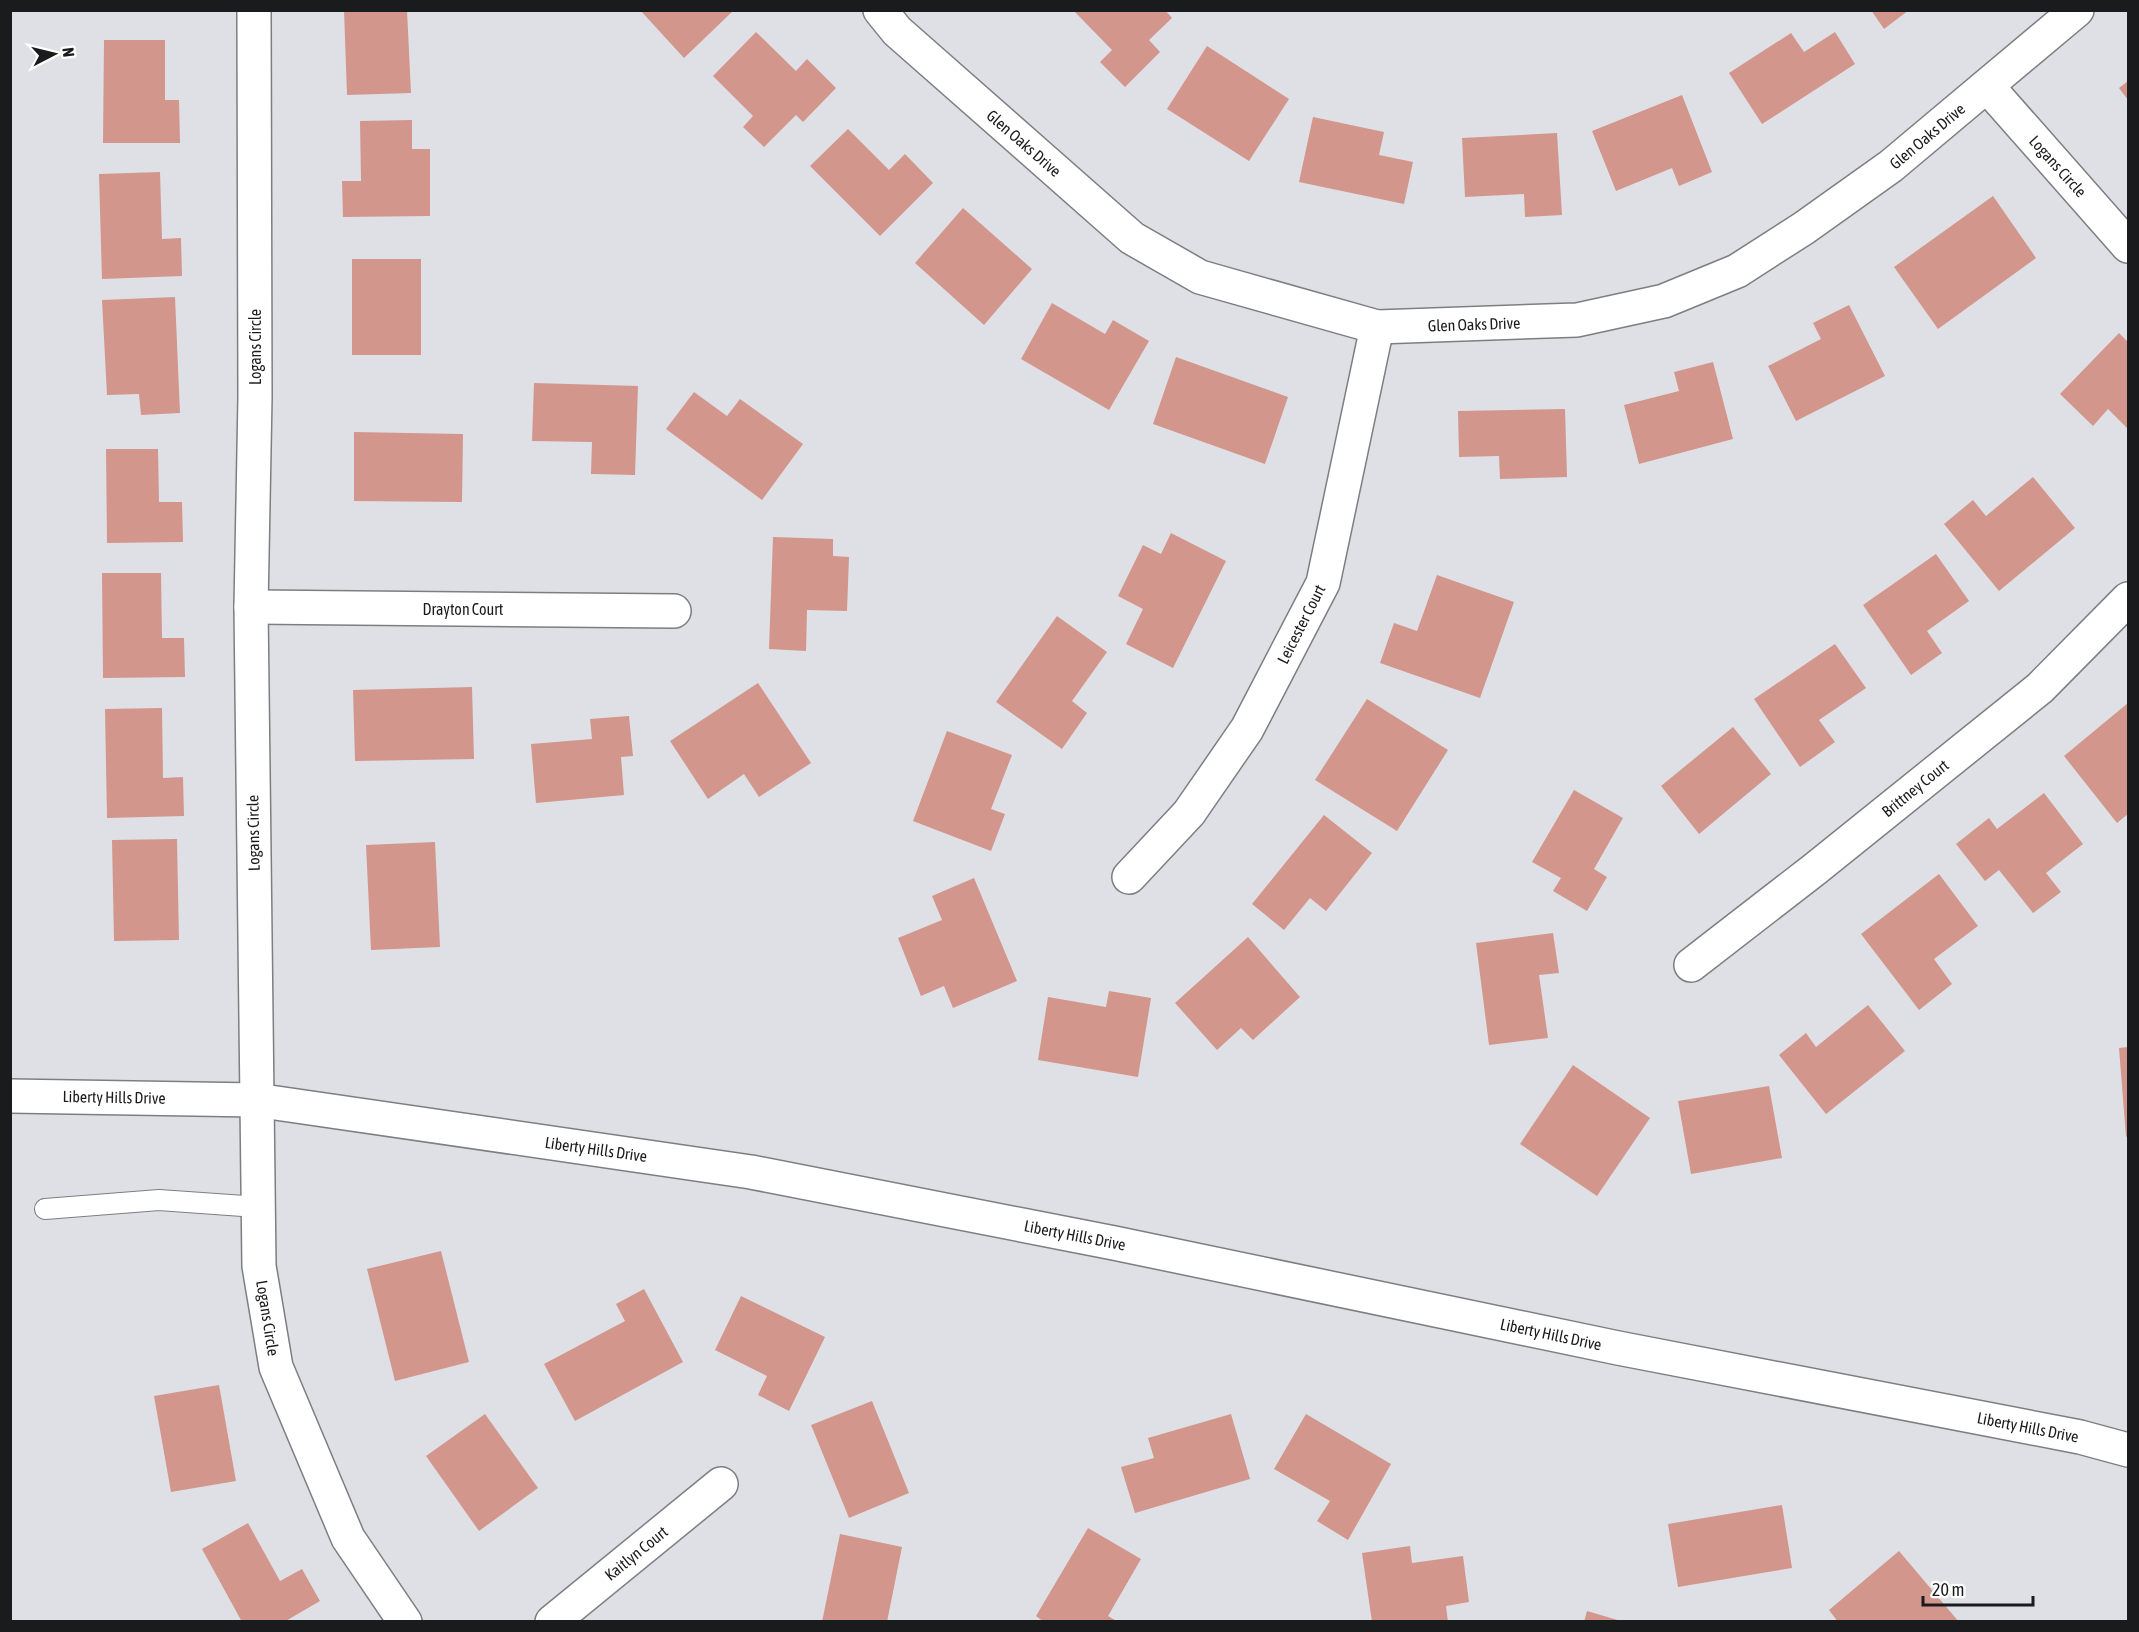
<svg xmlns="http://www.w3.org/2000/svg" width="2139" height="1632" font-family="'Asap Condensed',sans-serif">
  <style>
    .building { fill: #d2968c }
    .lines { fill: none; stroke-linecap: round; stroke-linejoin: round }
    .service-casing { stroke: #7c7e82; stroke-width: 22 }
    .minor-casing { stroke: #7c7e82; stroke-width: 36 }
    .service { stroke: #fff; stroke-width: 20 }
    .minor { stroke: #fff; stroke-width: 33 }
    .labels { text-anchor: middle; stroke-width: 5; stroke-linejoin: round; paint-order: stroke }
    .street-label { font-size: 16px; fill: #1a1b1d; stroke: #fff }
  </style>
  <rect width="100%" height="100%" fill="#dfe0e5"/>
  <g class="building">
    <polygon points="344,10 407,10 411,93 347,95"/>
    <polygon points="640,10 734,10 684,58"/>
    <polygon points="1073,10 1165,10 1172,18 1149,40 1160,52 1125,87 1100,62 1112,50"/>
    <polygon points="1871,10 1909,10 1884,29"/>
    <polygon points="756,32 796,71 807,59 836,88 803,122 796,115 764,147 743,127 753,116 713,76"/>
    <polygon points="1835,32 1855,64 1762,124 1729,73 1791,33 1804,52"/>
    <polygon points="104,40 165,40 165,100 179,100 180,143 103,143"/>
    <polygon points="1207,46 1289,99 1249,161 1167,109"/>
    <polygon points="2128,81 2128,100 2119,88"/>
    <polygon points="1682,95 1712,172 1679,186 1672,168 1616,191 1592,131"/>
    <polygon points="1313,117 1384,132 1379,155 1413,162 1404,204 1299,182"/>
    <polygon points="412,120 412,149 430,149 430,216 343,217 342,181 361,181 360,121"/>
    <polygon points="848,129 889,170 905,154 933,183 880,236 810,166"/>
    <polygon points="1557,133 1562,215 1525,217 1524,194 1465,197 1462,138"/>
    <polygon points="160,172 162,239 181,238 182,276 102,279 99,174"/>
    <polygon points="1993,196 2036,258 1938,329 1894,267"/>
    <polygon points="963,208 1032,269 984,325 915,263"/>
    <rect x="352" y="259" width="69" height="96"/>
    <polygon points="175,297 180,413 141,415 139,394 107,395 102,300"/>
    <polygon points="1052,303 1105,334 1113,320 1149,341 1109,410 1021,359"/>
    <polygon points="1849,305 1885,376 1796,421 1768,366 1821,339 1813,323"/>
    <polygon points="2119,333 2128,342 2128,429 2108,409 2093,426 2060,394"/>
    <polygon points="1176,357 1288,397 1265,464 1153,424"/>
    <polygon points="1713,362 1733,439 1639,464 1624,405 1679,391 1674,372"/>
    <polygon points="534,383 638,386 635,475 591,474 592,442 532,441"/>
    <polygon points="694,392 727,416 740,399 803,444 762,500 666,429"/>
    <polygon points="1565,409 1567,477 1500,479 1499,456 1459,457 1458,411"/>
    <polygon points="354,432 463,434 462,502 354,501"/>
    <polygon points="106,449 158,449 159,502 182,502 183,542 107,543"/>
    <polygon points="2033,477 2075,528 1999,591 1944,524 1973,500 1986,516"/>
    <polygon points="1171,533 1226,561 1173,668 1126,644 1143,609 1118,596 1143,545 1161,554"/>
    <polygon points="773,537 833,539 833,556 849,557 847,611 807,610 806,651 769,649"/>
    <polygon points="1936,554 1969,601 1927,631 1942,653 1911,675 1863,605"/>
    <polygon points="102,573 161,573 162,638 184,638 185,677 103,678"/>
    <polygon points="1437,575 1514,602 1480,698 1380,663 1394,623 1417,631"/>
    <polygon points="1057,616 1107,652 1072,701 1087,713 1062,749 996,702"/>
    <polygon points="1835,644 1866,688 1819,720 1835,742 1800,767 1754,699"/>
    <polygon points="758,683 811,763 759,797 744,774 708,799 670,741"/>
    <polygon points="472,687 474,759 355,761 353,690"/>
    <polygon points="1367,699 1448,750 1397,831 1315,780"/>
    <polygon points="2128,703 2128,814 2117,823 2064,756"/>
    <polygon points="162,708 163,778 183,777 184,816 107,818 105,709"/>
    <polygon points="629,716 633,756 621,757 624,795 536,803 531,744 592,739 590,719"/>
    <polygon points="1733,727 1771,774 1699,834 1661,786"/>
    <polygon points="947,731 1012,755 991,809 1005,814 991,851 913,821"/>
    <polygon points="1574,790 1623,818 1594,869 1607,877 1587,911 1553,891 1561,878 1532,862"/>
    <polygon points="2044,793 2083,844 2046,873 2061,892 2033,913 1999,870 1985,881 1956,844 1989,818 1997,829"/>
    <polygon points="1324,815 1372,853 1326,911 1310,898 1284,930 1252,904"/>
    <polygon points="177,839 179,940 114,941 112,840"/>
    <polygon points="435,842 440,947 371,950 366,845"/>
    <polygon points="1939,874 1978,926 1934,959 1952,984 1919,1010 1861,934"/>
    <polygon points="974,878 1017,981 953,1008 944,986 921,996 898,938 942,920 932,896"/>
    <polygon points="1553,933 1559,973 1539,975 1548,1038 1489,1045 1476,943"/>
    <polygon points="1248,937 1300,997 1253,1040 1241,1028 1217,1050 1175,1003"/>
    <polygon points="1109,991 1151,998 1138,1077 1038,1060 1048,997 1106,1007"/>
    <polygon points="1868,1005 1905,1051 1826,1114 1779,1055 1806,1033 1816,1047"/>
    <polygon points="2128,1047 2128,1136 2126,1137 2119,1048"/>
    <polygon points="1573,1065 1650,1118 1597,1196 1520,1144"/>
    <polygon points="1769,1086 1782,1158 1691,1174 1678,1101"/>
    <polygon points="441,1251 469,1362 395,1381 367,1269"/>
    <polygon points="644,1289 683,1362 575,1421 544,1364 625,1321 616,1304"/>
    <polygon points="741,1296 825,1337 789,1411 758,1395 767,1376 715,1350"/>
    <polygon points="219,1385 236,1481 171,1492 154,1396"/>
    <polygon points="872,1401 909,1493 849,1518 811,1425"/>
    <polygon points="485,1414 538,1488 479,1531 426,1456"/>
    <polygon points="1231,1414 1250,1479 1135,1513 1121,1467 1154,1458 1148,1438"/>
    <polygon points="1306,1414 1391,1464 1348,1540 1317,1521 1330,1501 1274,1469"/>
    <polygon points="1782,1505 1792,1568 1678,1587 1668,1524"/>
    <polygon points="248,1523 280,1581 302,1569 320,1601 284,1622 242,1622 202,1549"/>
    <polygon points="1088,1528 1141,1559 1108,1616 1118,1622 1044,1622 1036,1616"/>
    <polygon points="840,1534 902,1547 887,1622 822,1622"/>
    <polygon points="1410,1546 1412,1563 1463,1556 1469,1602 1446,1606 1448,1622 1372,1622 1362,1553"/>
    <polygon points="1899,1551 1959,1622 1838,1622 1829,1610"/>
    <polygon points="1587,1611 1621,1621 1621,1622 1584,1622"/>
  </g>
  <g class="lines">
    <g class="service-casing">
      <polyline id="service" points="45,1209 159,1200 258,1207"/>
    </g>
    <g class="minor-casing">
      <g id="minor">
        <polyline points="254,10 255,397 251,607 259,1266 276,1367 348,1538 405,1622"/>
        <polyline points="880,10 897,31 1132,238 1200,277 1377,327 1577,320 1664,301 1737,271 1804,228 1891,166 2077,10"/>
        <polyline points="1987,86 2128,246"/>
        <polyline points="251,607 674,611"/>
        <polyline points="1129,877 1189,813 1247,729 1323,583 1377,327"/>
        <polyline points="1691,965 1815,869 2040,688 2128,599"/>
        <polyline points="10,1096 256,1100 751,1172 1114,1243 1618,1348 2080,1437 2128,1450"/>
        <polyline points="552,1622 721,1484"/>
      </g>
    </g>
    <use href="#service" class="service"/>
    <use href="#minor" class="minor"/>
  </g>
  <g class="labels">
    <g class="street-label">
      <text transform="translate(1927 136) rotate(-40)" y="6">Glen Oaks Drive</text>
      <text transform="translate(1024 143) rotate(41)" y="6">Glen Oaks Drive</text>
      <text transform="translate(2058 166) rotate(48)" y="6">Logans Circle</text>
      <text transform="translate(1474 324) rotate(-2)" y="6">Glen Oaks Drive</text>
      <text transform="translate(255 347) rotate(-90)" y="6">Logans Circle</text>
      <text x="463" y="615">Drayton Court</text>
      <text transform="translate(1301 624) rotate(-63)" y="6">Leicester Court</text>
      <text transform="translate(1915 788) rotate(-39)" y="6">Brittney Court</text>
      <text transform="translate(253 833) rotate(-91)" y="6">Logans Circle</text>
      <text transform="translate(114 1097) rotate(1)" y="6">Liberty Hills Drive</text>
      <text transform="translate(596 1149) rotate(8)" y="6">Liberty Hills Drive</text>
      <text transform="translate(1075 1235) rotate(11)" y="6">Liberty Hills Drive</text>
      <text transform="translate(268 1318) rotate(81)" y="6">Logans Circle</text>
      <text transform="translate(1551 1334) rotate(12)" y="6">Liberty Hills Drive</text>
      <text transform="translate(2028 1427) rotate(11)" y="6">Liberty Hills Drive</text>
      <text transform="translate(636 1553) rotate(-39)" y="6">Kaitlyn Court</text>
    </g>
  </g>
  <rect width="2139" height="1632" fill="none" stroke="#1a1b1d" stroke-width="24"/>
  <g transform="translate(54 54) rotate(83)" stroke="#ffffff" stroke-width="4.5" paint-order="stroke">
  <path d="M0-4.5L10 22L0 15L-10 22Z" fill="#1a1b1d"/>
  <text y="-9" font-size="16" font-weight="bold" text-anchor="middle" fill="#1a1b1d">N</text>
  </g>
  <path d="M1923 1596v9h110v-9" fill="none" stroke="#1a1b1d" stroke-width="3"/>
  <text x="1932" y="1596" font-size="18" fill="#1a1b1d" stroke="#ffffff" stroke-width="4.5" paint-order="stroke">20 m</text>
</svg>
